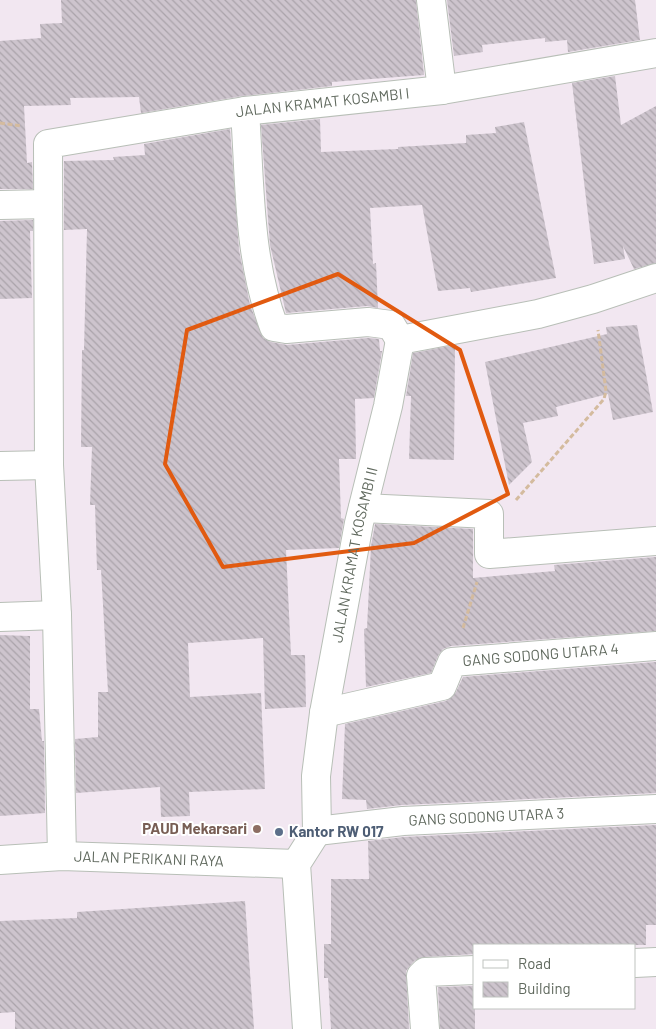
<svg xmlns="http://www.w3.org/2000/svg" width="656" height="1029" font-family="Barlow,sans-serif">
  <style>
    .building { fill: url(#building-back-hatch) }
    .lines { fill: none; stroke-linecap: round; stroke-linejoin: round }
    .street-casing { stroke: #b8bfb7; stroke-width: 30 }
    .path { stroke: #d4bb9e; stroke-width: 3; stroke-dasharray: 5 2.5; stroke-linecap: butt }
    .street { stroke: #fff; stroke-width: 28 }
    .marked { fill: none; stroke: #e15a10; stroke-width: 4; stroke-linejoin: round }
    .education-dot { fill: #8d6e63; stroke: #fff; stroke-width: 2 }
    .service-dot { fill: #5c6f8a; stroke: #fff; stroke-width: 2 }
    .labels { text-anchor: middle; stroke-width: 4; stroke-linejoin: round; paint-order: stroke }
    .street-label { font-size: 15px; fill: #60695e; stroke: #fff }
    .education-label { font-size: 15px; font-weight: bold; fill: #785e54; stroke: #fff; text-anchor: end }
    .service-label { font-size: 15px; font-weight: bold; fill: #4e5e75; stroke: #fff; text-anchor: start }
  </style>
  <defs>
    <pattern id="building-back-hatch" width="6" height="6" patternUnits="userSpaceOnUse" patternTransform="scale(1.25)"><rect width="6" height="6" fill="#cdc4cd"/><path d="M-1 5l2 2M0 0l6 6M5-1l2 2" fill="none" stroke="#aaa3aa"/></pattern>
  </defs>
  <rect width="100%" height="100%" fill="#f2e7f1"/>
  <g class="building">
    <polygon points="61,0 416,0 424,75 332,82 332,86 242,96 141,113 139,97 70,98 71,105 24,106 27,163 32,162 33,189 0,189 0,41 41,38 40,24 62,23"/>
    <polygon points="447,0 635,0 640,40 568,52 567,40 545,42 545,38 482,45 483,52 454,56"/>
    <polygon points="615,76 621,125 656,106 656,263 634,269 623,246 625,259 594,264 572,83"/>
    <polygon points="320,119 321,152 398,149 398,147 466,143 466,135 496,133 495,127 524,122 556,278 471,292 470,288 438,291 422,205 370,208 373,264 376,263 378,308 367,306 286,313 270,245 261,125"/>
    <polygon points="230,129 239,250 250,305 263,338 271,342 287,345 368,338 379,339 380,351 382,351 374,398 355,399 356,459 339,459 341,518 344,519 339,548 286,550 291,655 305,655 306,707 265,709 263,638 188,643 190,697 261,693 265,789 189,792 190,816 161,817 160,787 76,793 75,739 98,737 98,692 108,692 101,570 97,570 95,505 90,505 92,447 81,447 82,350 84,350 87,229 64,230 64,161 114,160 113,157 145,155 144,144"/>
    <polygon points="33,220 33,231 30,231 32,298 0,299 0,221"/>
    <polygon points="637,325 653,412 613,420 608,394 556,407 558,416 523,423 532,462 509,485 485,362 607,334 606,327"/>
    <polygon points="455,345 454,460 409,459 411,396 406,396 413,353"/>
    <polygon points="375,524 473,529 473,578 555,571 554,565 656,557 656,631 451,646 443,649 438,656 431,673 366,687 364,629 367,628 371,546"/>
    <polygon points="0,635 30,636 30,709 39,709 42,741 44,741 45,813 0,816"/>
    <polygon points="656,662 656,793 402,805 367,809 366,800 342,799 345,724 446,701 456,692 463,677"/>
    <polygon points="656,825 656,925 646,925 646,945 475,945 475,954 424,957 414,961 406,971 409,1029 331,1029 328,978 324,978 324,944 331,944 331,879 369,879 368,841 404,837"/>
    <polygon points="245,901 254,1029 15,1029 15,1012 0,1013 0,921 77,918 77,912"/>
    <polygon points="475,986 475,1029 440,1029 438,987"/>
  </g>
  <g class="lines">
    <g class="street-casing">
      <g id="street">
        <polyline points="431,0 442,90"/>
        <path d="M245,111C250,184 248,258 274,327L286,329L368,322L391,325L400,340"/>
        <polyline points="0,205 48,204"/>
        <polyline points="0,466 49,465"/>
        <polyline points="363,508 489,514 489,554 656,541"/>
        <polyline points="0,617 57,615"/>
        <path id="s1" d="M324,713L442,686L452,662L656,646"/>
        <path id="s2" d="M317,831L403,821L656,809"/>
        <path id="s3" d="M62,856L57,615L49,465L48,144L245,111L442,90L656,53"/>
        <path id="s4" d="M0,860L62,856L296,864"/>
        <polyline points="635,963 656,962"/>
        <path id="s5" d="M307,1029L296,864L317,831L316,776L324,713L359,523L388,406L400,340L538,314L593,299L656,278"/>
        <polyline points="425,1029 421,976 425,972 475,970"/>
      </g>
    </g>
    <g class="path">
      <polyline points="0,123 22,126"/>
      <polyline points="516,500 604,399 606,391 598,330"/>
      <polyline points="463,628 477,582"/>
    </g>
    <use href="#street" class="street"/>
  </g>
  <path class="marked" d="M338,274L460,350L508,494L414,543L223,567L165,464L187,330Z"/>
  <circle class="education-dot" cx="257" cy="829" r="5"/>
  <circle class="service-dot" cx="279" cy="832" r="5"/>
  <g class="labels">
    <g class="street-label">
      <text dy="5" stroke="none"><textPath href="#s3" startOffset="990">JALAN KRAMAT KOSAMBI I</textPath></text>
      <text dy="5" stroke="none"><textPath href="#s5" startOffset="484">JALAN KRAMAT KOSAMBI II</textPath></text>
      <text dy="5" stroke="none"><textPath href="#s1" startOffset="236">GANG SODONG UTARA 4</textPath></text>
      <text dy="5" stroke="none"><textPath href="#s2" startOffset="170">GANG SODONG UTARA 3</textPath></text>
      <text dy="5" stroke="none"><textPath href="#s4" startOffset="149">JALAN PERIKANI RAYA</textPath></text>
    </g>
    <g class="education-label">
      <text x="247" y="834">PAUD Mekarsari</text>
    </g>
    <g class="service-label">
      <text x="289" y="837">Kantor RW 017</text>
    </g>
  </g>
  <rect x="473" y="944" width="162" height="65" fill="#ffffff" stroke="#bfc3bf"/>
  <rect x="483" y="960" width="25" height="8" fill="#ffffff" stroke="#bfc3bf"/>
  <text x="518" y="969" font-size="15" fill="#60695e">Road</text>
  <rect x="483" y="982" width="25" height="15" fill="url(#building-back-hatch)" stroke="#bfc3bf"/>
  <text x="518" y="994" font-size="15" fill="#60695e">Building</text>
</svg>
